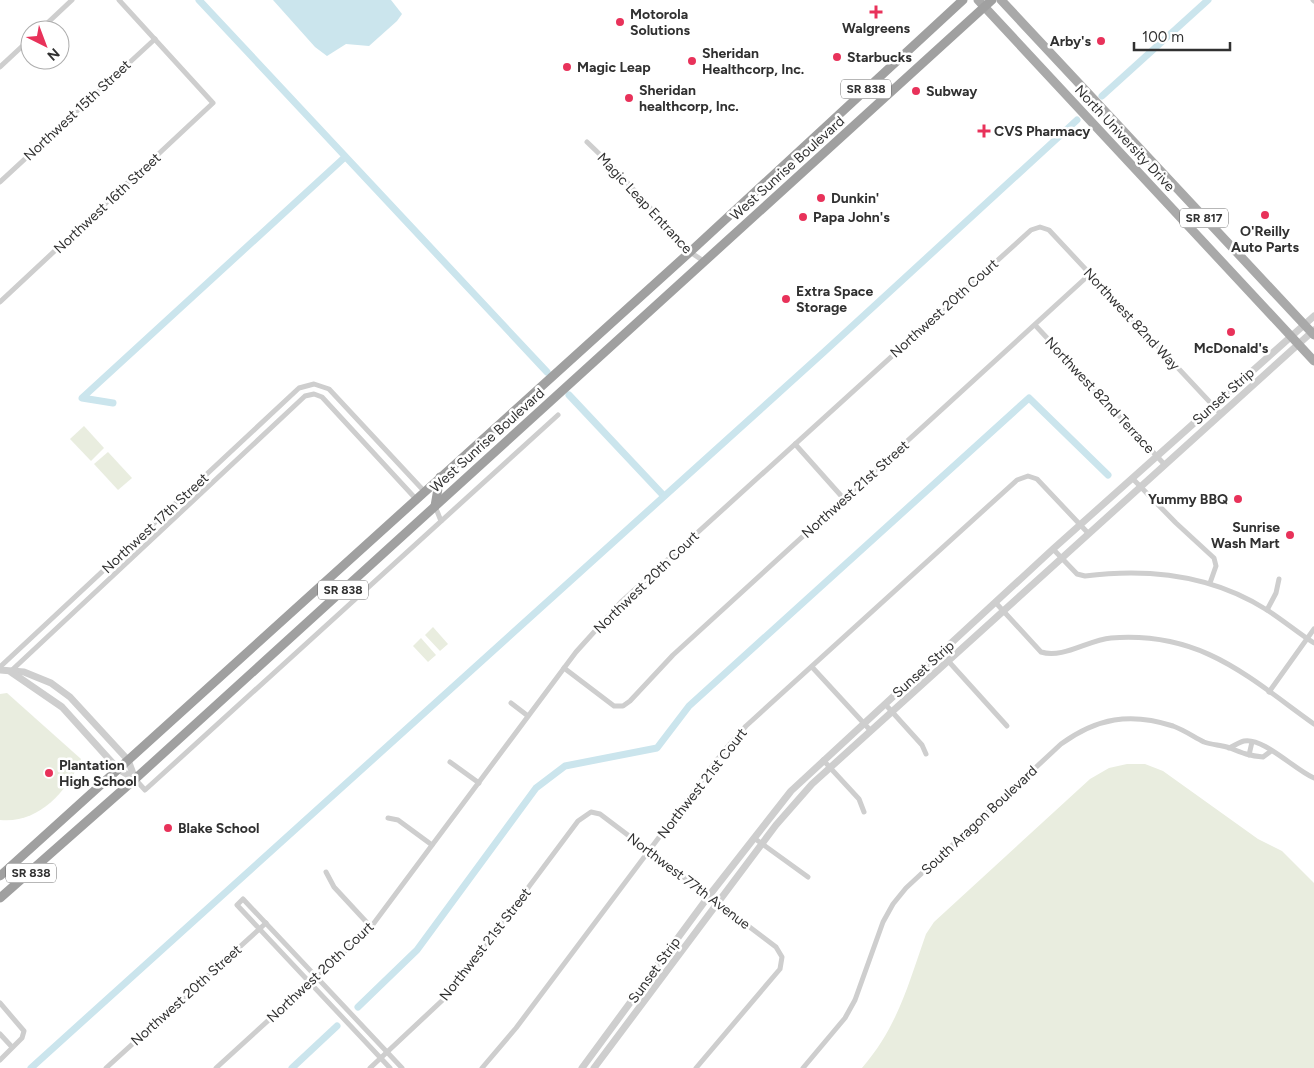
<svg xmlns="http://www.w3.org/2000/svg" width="1314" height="1068" font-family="Figtree,sans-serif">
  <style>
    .green { fill: #e9eddf }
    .water { fill: #cbe5ed }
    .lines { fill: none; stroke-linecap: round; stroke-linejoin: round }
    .canal { stroke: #cbe5ed; stroke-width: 7 }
    .minor { stroke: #cecece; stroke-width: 5 }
    .tertiary { stroke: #cecece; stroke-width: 7 }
    .primary { stroke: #a9a9a9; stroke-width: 9 }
    .trunk { stroke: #a0a0a0; stroke-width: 9 }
    .poi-dot { fill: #e8325a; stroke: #fff; stroke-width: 2 }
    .labels { text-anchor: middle; stroke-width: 5; stroke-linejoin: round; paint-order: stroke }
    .shield { fill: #fff; stroke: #6f6f6f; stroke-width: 1 }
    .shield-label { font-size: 12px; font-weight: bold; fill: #313131 }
    .poi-label { font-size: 14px; font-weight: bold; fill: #313131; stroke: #fff; text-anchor: start }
    .street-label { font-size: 14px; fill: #313131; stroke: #fff }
  </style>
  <rect width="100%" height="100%" fill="#fff"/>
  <g class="green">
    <polygon points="84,426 104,448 91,461 70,439"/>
    <polygon points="108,452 132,478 118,490 94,464"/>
    <polygon points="433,627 448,644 440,651 425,635"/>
    <polygon points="421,638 436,655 428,662 413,646"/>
    <path d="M7,693L81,759C67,792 38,824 0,820V694Z"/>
    <path d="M1127,764H1145L1163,771L1258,839L1282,851L1314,883V1068H862C898,1026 908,985 926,934L934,922L1090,779L1109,768Z"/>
  </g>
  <polygon class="water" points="273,0 391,0 402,14 397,21 369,46 346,44 327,56 315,47"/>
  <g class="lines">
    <g class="canal">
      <polyline points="199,0 547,372"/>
      <polyline points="1102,96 1208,0"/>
      <polyline points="569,395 663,495"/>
      <polyline points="113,403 82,398 345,157"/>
      <polyline points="358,1007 417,950 536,788 565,766 657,748 689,706 1029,398 1108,475"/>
      <polyline points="31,1068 824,352 1077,120"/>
      <polyline points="292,1068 337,1026"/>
    </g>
    <g class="minor">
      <polyline points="1313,0 1314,1"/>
      <polyline points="40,30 72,0"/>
      <polyline points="0,67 30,39"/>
      <polyline points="587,142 613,167 690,252 705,262"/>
      <polyline points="0,182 155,39"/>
      <polyline points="0,302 213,103 119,0"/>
      <polyline points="1035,325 1165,465"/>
      <polyline points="795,444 844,499"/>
      <polyline points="1132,478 1176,523 1214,558 1216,566 1210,583"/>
      <polyline points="435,506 441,521"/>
      <path d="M1053,549L1077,574L1085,576C1148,568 1212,575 1267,610C1283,620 1298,633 1314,643"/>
      <path d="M996,603L1041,652C1063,659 1088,640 1111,638C1201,631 1247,676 1314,724"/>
      <polyline points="1267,610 1276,593 1279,579"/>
      <polyline points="941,653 1007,726"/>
      <polyline points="0,667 299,388 314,384 329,389 424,491"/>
      <polyline points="812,667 870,730"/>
      <polyline points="564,668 614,706 623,706 630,701 673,655 1090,274"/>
      <polyline points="11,671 305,396 314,394 322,397 416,499"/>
      <polyline points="1269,692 1314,629"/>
      <polyline points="511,703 528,716"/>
      <polyline points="885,704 922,745 926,754"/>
      <path d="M1229,748C1234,746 1239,742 1244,741C1263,737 1295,770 1314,778"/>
      <polyline points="1249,755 1252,742"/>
      <polyline points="823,760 859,799 864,812"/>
      <polyline points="450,762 479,783"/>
      <polyline points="135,779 145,790 558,415"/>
      <polyline points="388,818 398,820 432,845"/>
      <polyline points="754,838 808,877"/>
      <polyline points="326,872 334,887 371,927"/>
      <polyline points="0,1003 24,1031 22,1038 0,1060"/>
      <polyline points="0,1034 12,1047"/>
      <polyline points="106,1068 266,923"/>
      <polyline points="216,1068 371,927 576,652 622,601 1031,230 1040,227 1049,230 1221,414"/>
      <polyline points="370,1068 448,995 578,821 591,812 600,814 776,947 782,957 780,969 696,1068"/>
      <polyline points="390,1068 237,905 243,899 402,1068"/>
      <polyline points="482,1068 516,1028 723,752 746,726 1017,480 1028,476 1037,479 1088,533"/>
      <path d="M803,1068L845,1018L855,1000L883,922L893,904L906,888L1061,744C1097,718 1130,712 1173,726C1184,730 1194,737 1204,742C1212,745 1222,745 1230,748C1242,753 1250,756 1263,757L1271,751"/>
    </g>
    <g class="tertiary">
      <polyline points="0,670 24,672 51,683 70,697 128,760 135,779"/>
      <polyline points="11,672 62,707 118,769 135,779"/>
      <polyline points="582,1068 708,897 791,791 1053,549 1314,316"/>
      <polyline points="594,1068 776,825 812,784 1314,330"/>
    </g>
    <g class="primary">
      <polyline points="978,0 1314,361"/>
      <polyline points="1001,0 1314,335"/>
    </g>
    <g class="trunk">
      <polyline points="435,506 440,477"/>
      <polyline points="0,876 690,252 963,0"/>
      <polyline points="0,898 135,779 992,0"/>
    </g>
  </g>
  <g class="poi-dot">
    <path d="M873.5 4.5h5v5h5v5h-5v5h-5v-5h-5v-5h5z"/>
    <circle cx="620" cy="22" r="5"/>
    <circle cx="1101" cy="41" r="5"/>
    <circle cx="837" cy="57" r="5"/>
    <circle cx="692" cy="61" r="5"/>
    <circle cx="567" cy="67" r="5"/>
    <circle cx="916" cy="91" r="5"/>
    <circle cx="629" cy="98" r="5"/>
    <path d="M981.5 123.5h5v5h5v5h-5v5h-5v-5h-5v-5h5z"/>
    <circle cx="821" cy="198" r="5"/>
    <circle cx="1265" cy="215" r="5"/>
    <circle cx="803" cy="217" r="5"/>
    <circle cx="786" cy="299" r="5"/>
    <circle cx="1231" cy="332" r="5"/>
    <circle cx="1238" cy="499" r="5"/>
    <circle cx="1290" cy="535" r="5"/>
    <circle cx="49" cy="773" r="5"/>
    <circle cx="168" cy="828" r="5"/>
  </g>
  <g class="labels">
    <g class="shield">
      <rect x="841" y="79.5" width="50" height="19" rx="4"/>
      <rect x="1180" y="208.5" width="48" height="19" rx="4"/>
      <rect x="318" y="580.5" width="50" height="19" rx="4"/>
      <rect x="6" y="863.5" width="50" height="19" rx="4"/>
    </g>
    <g class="shield-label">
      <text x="866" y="93">SR 838</text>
      <text x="1204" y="222">SR 817</text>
      <text x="343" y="594">SR 838</text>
      <text x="31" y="877">SR 838</text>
    </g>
    <g class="poi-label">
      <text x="630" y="19">Motorola<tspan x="630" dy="16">Solutions</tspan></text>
      <text x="876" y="33" text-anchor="middle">Walgreens</text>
      <text x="1091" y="46" text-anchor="end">Arby's</text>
      <text x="702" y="58">Sheridan<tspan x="702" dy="16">Healthcorp, Inc.</tspan></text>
      <text x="847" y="62">Starbucks</text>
      <text x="577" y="72">Magic Leap</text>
      <text x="639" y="95">Sheridan<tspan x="639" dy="16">healthcorp, Inc.</tspan></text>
      <text x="926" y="96">Subway</text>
      <text x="994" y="136">CVS Pharmacy</text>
      <text x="831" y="203">Dunkin'</text>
      <text x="813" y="222">Papa John's</text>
      <text x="1265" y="236" text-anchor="middle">O'Reilly<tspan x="1265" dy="16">Auto Parts</tspan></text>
      <text x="796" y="296">Extra Space<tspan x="796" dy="16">Storage</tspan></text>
      <text x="1231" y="353" text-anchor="middle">McDonald's</text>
      <text x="1228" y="504" text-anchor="end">Yummy BBQ</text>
      <text x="1280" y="532" text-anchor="end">Sunrise<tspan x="1280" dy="16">Wash Mart</tspan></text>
      <text x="59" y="770">Plantation<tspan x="59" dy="16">High School</tspan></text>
      <text x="178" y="833">Blake School</text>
    </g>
    <g class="street-label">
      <text transform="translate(77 110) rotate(-43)" y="5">Northwest 15th Street</text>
      <text transform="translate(1125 138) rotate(47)" y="5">North University Drive</text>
      <text transform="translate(787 168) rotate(-42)" y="5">West Sunrise Boulevard</text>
      <text transform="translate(107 203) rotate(-43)" y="5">Northwest 16th Street</text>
      <text transform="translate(645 203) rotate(47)" y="5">Magic Leap Entrance</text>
      <text transform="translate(944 308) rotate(-42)" y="5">Northwest 20th Court</text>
      <text transform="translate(1132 319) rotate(47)" y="5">Northwest 82nd Way</text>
      <text transform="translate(1100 395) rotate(47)" y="5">Northwest 82nd Terrace</text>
      <text transform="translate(1223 396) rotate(-42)" y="5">Sunset Strip</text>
      <text transform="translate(487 440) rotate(-42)" y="5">West Sunrise Boulevard</text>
      <text transform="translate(855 489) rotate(-42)" y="5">Northwest 21st Street</text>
      <text transform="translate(155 523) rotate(-43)" y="5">Northwest 17th Street</text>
      <text transform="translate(646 582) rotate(-44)" y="5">Northwest 20th Court</text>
      <text transform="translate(923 669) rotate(-42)" y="5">Sunset Strip</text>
      <text transform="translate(702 783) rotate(-52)" y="5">Northwest 21st Court</text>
      <text transform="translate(979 820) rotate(-43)" y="5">South Aragon Boulevard</text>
      <text transform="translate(689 881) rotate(37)" y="5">Northwest 77th Avenue</text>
      <text transform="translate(485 944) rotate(-52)" y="5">Northwest 21st Street</text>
      <text transform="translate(654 970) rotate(-54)" y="5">Sunset Strip</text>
      <text transform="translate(320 972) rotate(-43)" y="5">Northwest 20th Court</text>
      <text transform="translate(186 995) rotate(-42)" y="5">Northwest 20th Street</text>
    </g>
  </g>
  <g transform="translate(45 45) rotate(138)"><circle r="24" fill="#ffffff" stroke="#adadad"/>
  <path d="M0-4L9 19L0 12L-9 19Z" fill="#e8325a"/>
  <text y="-8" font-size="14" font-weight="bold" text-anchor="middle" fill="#313131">N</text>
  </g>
  <path d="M1134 42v8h96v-8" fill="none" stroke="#313131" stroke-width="2.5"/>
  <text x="1142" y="42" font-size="15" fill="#313131" stroke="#ffffff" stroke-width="4" paint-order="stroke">100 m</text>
</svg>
